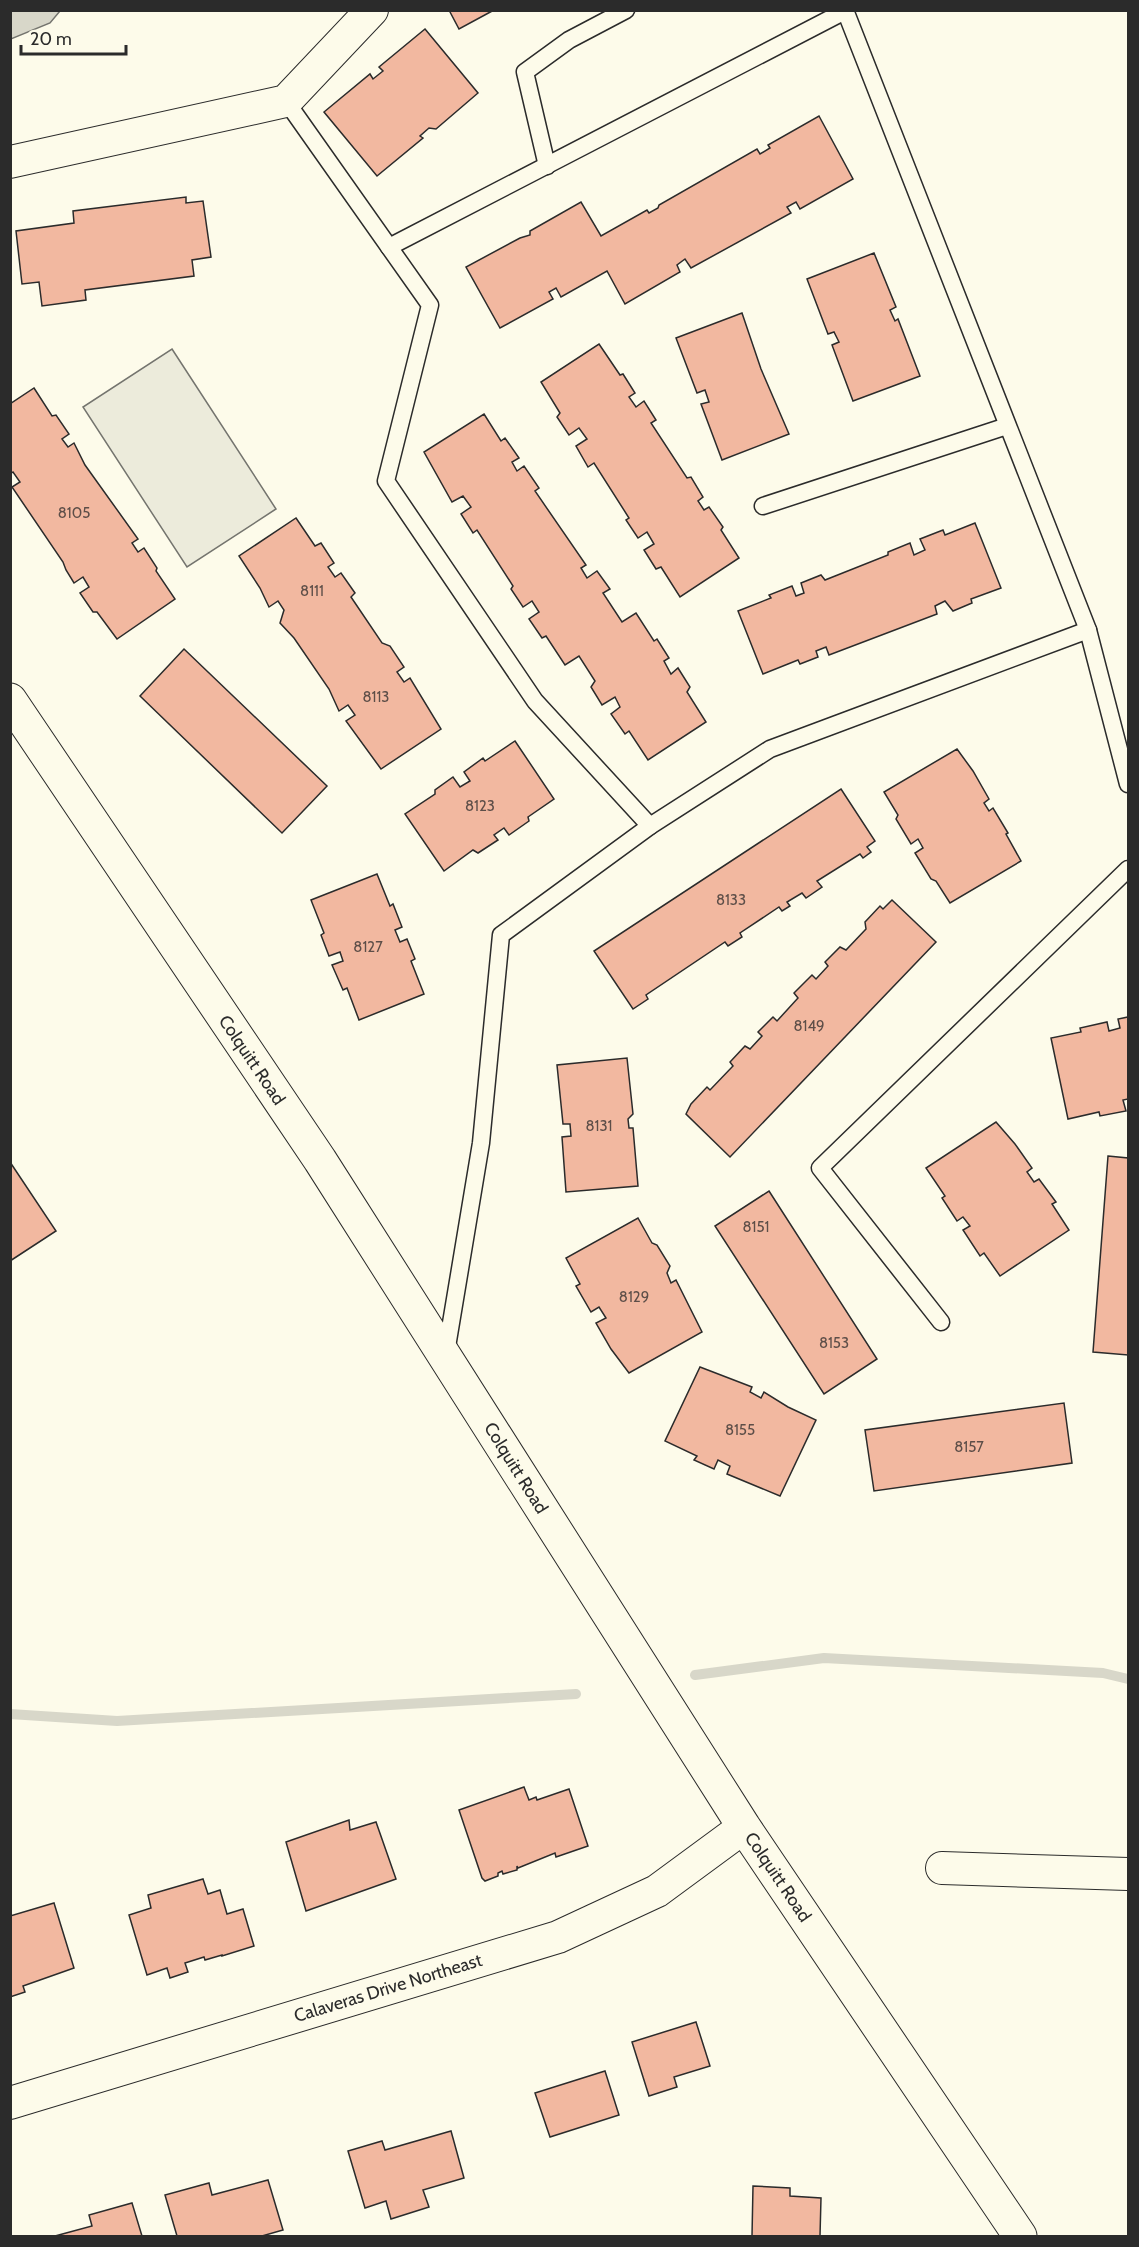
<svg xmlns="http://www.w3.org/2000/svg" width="1139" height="2247" font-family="Cabin,sans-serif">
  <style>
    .green { fill: #ecebdb; stroke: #74746e; stroke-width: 1.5 }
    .water { fill: #d8d7c9; stroke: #74746e; stroke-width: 1.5 }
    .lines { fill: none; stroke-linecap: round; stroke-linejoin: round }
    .stream { stroke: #d8d7c9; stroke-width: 10 }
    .building { fill: #f2b8a0; stroke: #2b2b2b; stroke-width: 1.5 }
    .lane-casing { stroke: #2b2b2b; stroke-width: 19 }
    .street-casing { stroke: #2b2b2b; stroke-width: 34 }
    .secondary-casing { stroke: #2b2b2b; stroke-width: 35 }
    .lane { stroke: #fdfbea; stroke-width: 16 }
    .street { stroke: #fdfbea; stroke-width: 32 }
    .secondary { stroke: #fdfbea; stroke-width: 33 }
    .labels { text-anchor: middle; stroke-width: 4.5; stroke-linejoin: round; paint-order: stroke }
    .number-label { font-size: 15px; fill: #5d4e48 }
    .street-label { font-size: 18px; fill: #2b2b2b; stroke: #fdfbea }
  </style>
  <rect width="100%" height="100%" fill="#fdfbea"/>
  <polygon class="green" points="172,349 276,509 187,567 83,407"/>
  <polygon class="water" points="11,10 60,10 60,11 50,23 11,39"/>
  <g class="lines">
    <g class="stream">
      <polyline points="695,1675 824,1658 1103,1673 1128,1679"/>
      <polyline points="10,1714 117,1721 576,1694"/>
    </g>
  </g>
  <g class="building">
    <polygon points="449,10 494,10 459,29"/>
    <polygon points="425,29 478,93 436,129 429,128 420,136 423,138 377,176 324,112 370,74 373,79 383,71 379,67"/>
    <polygon points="819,116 853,179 800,209 796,202 787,207 791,213 691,268 685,259 677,265 680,272 625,304 607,271 561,297 556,288 549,292 553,299 500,328 466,267 520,238 530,235 530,231 581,202 601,236 647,210 649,213 658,208 659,205 757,149 760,154 770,148 768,145"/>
    <polygon points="186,197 186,203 203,201 211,257 192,260 194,276 85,290 86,300 42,306 39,282 22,284 16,231 74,223 73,211"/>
    <polygon points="874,253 896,307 890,310 895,321 898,319 920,376 853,401 832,345 839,342 834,332 828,334 807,279"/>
    <polygon points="742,313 761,369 789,434 722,460 701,404 709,402 705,390 697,393 676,338"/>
    <polygon points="599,344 620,375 623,374 635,393 629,397 636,407 644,401 656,420 651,423 687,478 691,477 703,497 698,501 704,510 709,507 723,527 721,530 739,558 680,597 661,567 656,569 644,550 654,544 647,532 638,538 626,520 629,518 594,463 588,467 576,446 587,439 579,428 569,435 557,417 560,413 541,382"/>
    <polygon points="34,388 52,416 56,415 69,434 62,439 68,447 74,443 85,465 138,539 132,543 138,552 144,548 157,568 156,571 175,599 117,639 97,612 93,612 80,593 89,587 83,577 74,583 66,570 63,562 12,487 20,482 13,472 10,474 10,404"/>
    <polygon points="484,414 501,441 505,438 519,458 512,462 517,471 524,466 539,488 535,491 586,565 581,568 587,578 597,571 610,589 603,593 622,622 636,613 654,641 657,639 669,658 664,661 671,674 678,668 690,687 687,692 706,722 648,760 629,731 625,734 611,714 620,707 615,697 602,705 591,687 595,681 579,656 565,665 546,636 542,638 529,619 539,612 532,601 523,607 511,589 513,586 477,530 473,533 461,514 471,507 463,496 452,502 424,452"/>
    <polygon points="296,518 315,546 321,543 334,563 328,567 335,577 341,573 355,593 351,597 382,643 390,646 404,667 397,672 404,682 410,678 441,729 381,769 346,721 355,715 348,705 339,711 329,689 294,638 280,623 284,610 278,601 269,607 260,588 239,556"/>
    <polygon points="975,523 1001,588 971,599 972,603 953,611 945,601 935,606 937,614 829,655 826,647 816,651 818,657 800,664 798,660 763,674 738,611 771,598 769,595 792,586 796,596 804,593 801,583 821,575 825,580 888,555 888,552 910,543 914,555 925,550 920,539 943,530 945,535"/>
    <polygon points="184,649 327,786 282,833 140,696"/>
    <polygon points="515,741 554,799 528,817 529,821 509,835 504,828 494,835 498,840 478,853 473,850 444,871 405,814 435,794 435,790 453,777 460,787 470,781 464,772 483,758 485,761"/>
    <polygon points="957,749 973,771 989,799 984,803 989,811 993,808 1008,833 1006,834 1021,861 950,903 936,881 931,879 915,853 923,848 918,839 911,844 896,819 898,815 884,792"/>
    <polygon points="841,789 875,841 867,847 871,852 863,858 860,854 817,881 822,887 806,898 802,893 787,902 790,906 782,911 779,907 740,933 742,937 728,946 725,942 646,995 648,999 633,1009 594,951"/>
    <polygon points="377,874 390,906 393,904 402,927 395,930 400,942 407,939 415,959 411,961 424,994 359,1020 347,988 343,990 332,965 343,961 340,952 329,956 321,935 324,933 311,900"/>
    <polygon points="892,900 936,942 730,1157 686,1114 691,1104 707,1087 710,1090 733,1066 730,1062 745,1046 750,1049 762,1036 758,1032 773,1017 777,1021 798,998 794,993 812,975 816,979 828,966 825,962 840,947 846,950 866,929 865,922 880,906 883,909"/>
    <polygon points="1128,1017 1128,1099 1123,1100 1126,1111 1100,1116 1099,1112 1068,1119 1051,1038 1081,1032 1080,1028 1107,1022 1109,1031 1120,1028 1118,1019"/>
    <polygon points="627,1058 633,1114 628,1119 629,1128 633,1128 638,1186 566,1192 562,1137 571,1136 570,1124 563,1124 557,1065"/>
    <polygon points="996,1122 1015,1144 1032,1168 1027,1172 1034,1182 1039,1179 1056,1202 1052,1204 1069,1230 1000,1276 984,1253 980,1256 963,1230 970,1226 963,1217 957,1221 942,1198 945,1196 926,1168"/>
    <polygon points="1108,1156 1128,1158 1128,1355 1093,1352"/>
    <polygon points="10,1162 56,1231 10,1261"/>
    <polygon points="769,1191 877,1359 824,1394 715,1226"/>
    <polygon points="638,1218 652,1243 657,1245 670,1266 667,1273 671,1283 676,1280 702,1332 629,1373 611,1349 596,1323 606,1318 599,1307 591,1312 576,1286 580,1284 566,1258"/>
    <polygon points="700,1367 752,1387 750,1392 761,1398 764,1392 788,1407 816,1420 780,1496 727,1474 730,1466 718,1460 714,1469 694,1460 697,1456 665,1441"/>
    <polygon points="1064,1403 1072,1463 874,1491 865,1430"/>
    <polygon points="524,1787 529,1800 536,1797 537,1800 569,1789 588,1846 556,1857 555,1853 518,1868 517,1866 517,1870 503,1874 502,1871 498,1873 498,1876 485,1881 482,1878 459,1810"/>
    <polygon points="349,1820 350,1830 376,1822 396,1879 306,1911 286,1842"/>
    <polygon points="203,1879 208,1894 220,1890 227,1914 243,1909 254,1946 222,1956 222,1955 205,1960 204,1957 185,1963 188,1972 170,1978 167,1968 147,1975 129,1915 151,1908 148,1895"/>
    <polygon points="54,1903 74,1968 23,1986 25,1992 10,1997 10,1916"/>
    <polygon points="696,2022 710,2066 674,2077 677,2087 649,2096 632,2042"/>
    <polygon points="605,2071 619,2115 550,2137 535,2093"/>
    <polygon points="451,2131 464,2178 423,2190 429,2207 391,2219 386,2201 365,2208 348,2151 382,2141 385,2150"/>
    <polygon points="268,2180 283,2230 262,2236 177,2236 165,2195 209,2183 212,2195"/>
    <polygon points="753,2186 790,2188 790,2196 821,2198 820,2236 752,2236"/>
    <polygon points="132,2203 142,2236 55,2236 92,2226 89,2215"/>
  </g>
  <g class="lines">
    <g class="lane-casing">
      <g id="lane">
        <polyline points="845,10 1088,630 1128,784"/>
        <polyline points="286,101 430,305 386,481 535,701 650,826"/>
        <polyline points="547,166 525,72 569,40 626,10"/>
        <polyline points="389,247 845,11"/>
        <polyline points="763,506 1007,426"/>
        <polyline points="941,1322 820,1168 1128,869"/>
        <polyline points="446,1353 481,1143 501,935 650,826 770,749 1088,630"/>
      </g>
    </g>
    <g class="street-casing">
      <g id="street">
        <polyline points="10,162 286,101 372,10"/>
        <polyline points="942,1868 1128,1874"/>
        <polyline points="10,2103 558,1937 657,1891 744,1827"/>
      </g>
    </g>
    <g class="secondary-casing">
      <polyline id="secondary" points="10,700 320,1160 744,1827 1020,2236"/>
    </g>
    <use href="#lane" class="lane"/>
    <use href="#street" class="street"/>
    <use href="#secondary" class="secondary"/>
  </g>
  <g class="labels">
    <g class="number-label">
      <text x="74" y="518">8105</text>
      <text x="312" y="596">8111</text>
      <text x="376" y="702">8113</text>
      <text x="480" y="811">8123</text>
      <text x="731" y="905">8133</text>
      <text x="368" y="952">8127</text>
      <text x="809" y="1031">8149</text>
      <text x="599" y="1131">8131</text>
      <text x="756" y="1232">8151</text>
      <text x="634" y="1302">8129</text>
      <text x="834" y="1348">8153</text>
      <text x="740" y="1435">8155</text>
      <text x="969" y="1452">8157</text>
    </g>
    <g class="street-label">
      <text transform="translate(252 1060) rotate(56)" y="6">Colquitt Road</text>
      <text transform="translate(516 1468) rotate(58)" y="6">Colquitt Road</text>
      <text transform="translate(778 1877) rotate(56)" y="6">Colquitt Road</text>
      <text transform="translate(388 1988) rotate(-17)" y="6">Calaveras Drive Northeast</text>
    </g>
  </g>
  <rect width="1139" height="2247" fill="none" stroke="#2b2b2b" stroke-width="24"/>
  <path d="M21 45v9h105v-9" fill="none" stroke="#2b2b2b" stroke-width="3"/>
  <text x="30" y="45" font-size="18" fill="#2b2b2b" stroke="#fdfbea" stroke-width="4.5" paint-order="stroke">20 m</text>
</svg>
